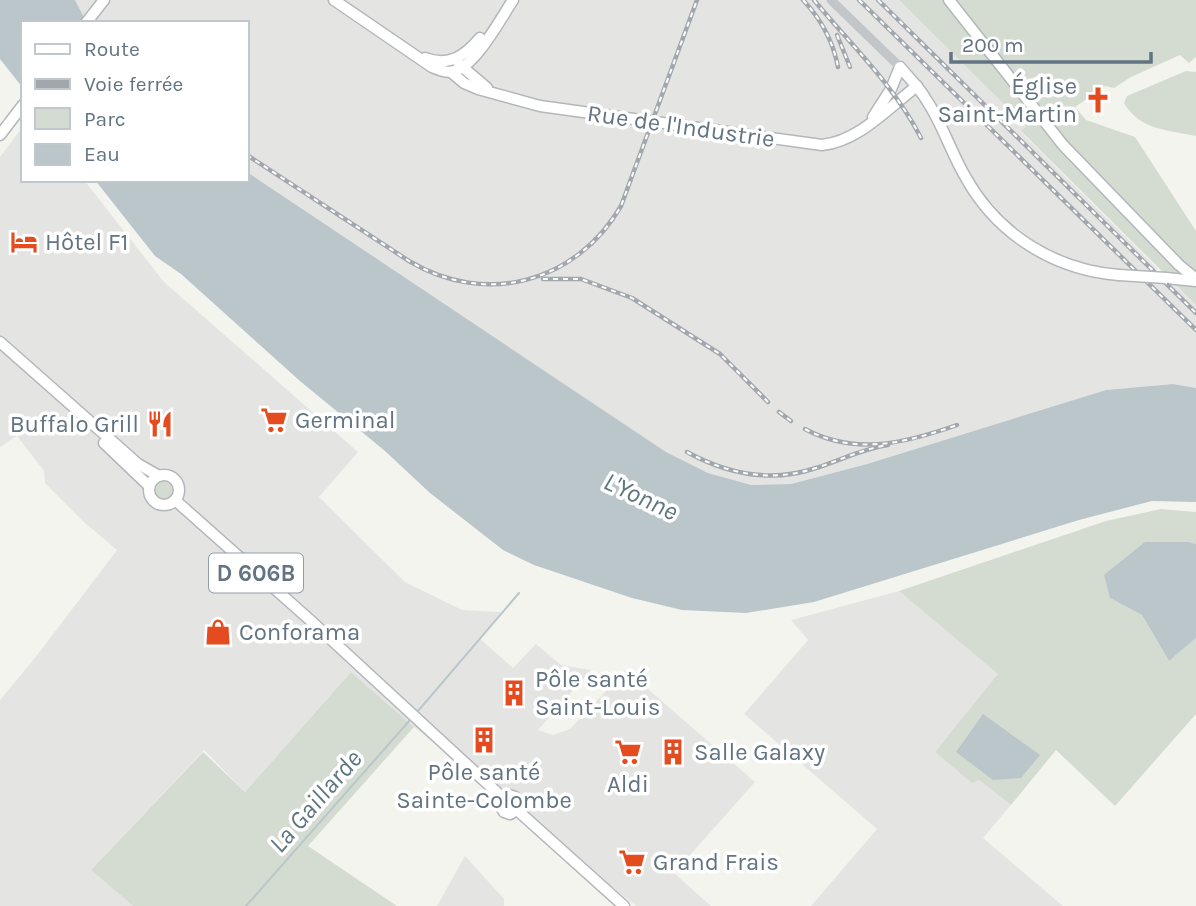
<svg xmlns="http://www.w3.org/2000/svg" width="1196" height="906" font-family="Karla,sans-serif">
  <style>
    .built { fill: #e4e5e3 }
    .green { fill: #d4dbd0 }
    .water { fill: #bac6ca }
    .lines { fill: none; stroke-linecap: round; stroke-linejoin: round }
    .stream { stroke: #bac6ca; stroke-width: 2 }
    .major-casing { stroke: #b3b7bb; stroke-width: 13 }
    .minor { stroke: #c3c6c9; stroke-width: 9 }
    .major { stroke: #fff; stroke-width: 10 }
    .rail-casing { stroke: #a1a7ac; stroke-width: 4.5 }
    .rail { stroke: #fff; stroke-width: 2; stroke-dasharray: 5; stroke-linecap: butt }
    .major-bridge-casing { stroke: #b3b7bb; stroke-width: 13; stroke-linecap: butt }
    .major-bridge { stroke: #fff; stroke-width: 10 }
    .labels { text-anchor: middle; stroke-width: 7; stroke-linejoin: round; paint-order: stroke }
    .shield { fill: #fff; stroke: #919da7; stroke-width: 2 }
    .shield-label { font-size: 23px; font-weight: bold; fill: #627381 }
    .poi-label { font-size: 24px; fill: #627381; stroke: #fff; text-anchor: start }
    .street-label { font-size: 24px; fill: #627381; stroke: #fff }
    .water-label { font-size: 26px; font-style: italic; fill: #5e767f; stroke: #fff }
  </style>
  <rect width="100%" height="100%" fill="#f4f4ef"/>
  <g class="built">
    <polygon points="75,0 899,0 1026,126 1021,132 1158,269 1152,272 1122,270 1172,282 1196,305 1196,388 1172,384 1106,390 867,464 791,484 751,486 708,473 666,452 247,172 247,23 87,23"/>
    <polygon points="23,126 23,180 84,180 164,282 358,452 319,497 405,582 462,610 501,612 480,639 513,668 536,644 561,665 591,670 538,730 553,735 570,729 626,670 755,782 674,873 711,906 636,906 414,727 351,672 245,792 204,750 91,870 133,906 0,906 0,700 38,654 117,550 85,523 45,483 44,471 17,436 0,447 0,157"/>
    <polygon points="899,591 999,674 935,752 978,779 1011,805 983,838 1063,906 811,906 877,829 744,714 808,640 791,620"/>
    <polygon points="465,856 504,899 504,906 437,906"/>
  </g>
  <g class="green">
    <polygon points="899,0 1196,0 1196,57 1189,63 1180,55 1131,77 1114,88 1105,86 1075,107 1086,120 1135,137 1196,231 1196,305 1021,131 1026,126"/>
    <path d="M1186,71L1196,72V136C1167,130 1140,130 1124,103L1127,96Z"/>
    <circle cx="164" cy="490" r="10"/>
    <polygon points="1161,509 1196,512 1196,544 1189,542 1145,542 1110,598 1142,615 1169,661 1196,638 1196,714 1115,806 1056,750 1011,805 979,780 972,783 935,752 998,674 899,591 1106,521"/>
    <polygon points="351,672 414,727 308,846 397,906 133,906 91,870 203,752 245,792"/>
  </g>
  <g class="water">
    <polygon points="0,0 75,0 87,23 23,23 23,88 0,59"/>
    <polygon points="247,172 666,452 708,473 751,485 791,484 867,464 1106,390 1173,384 1196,388 1196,502 1152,501 1079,520 814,602 746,613 682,610 632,598 534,565 503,550 430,493 385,451 300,381 181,274 155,256 95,180 247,180"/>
    <polygon points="1145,542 1189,542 1196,544 1196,638 1169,661 1142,615 1110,598 1104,575"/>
    <polygon points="983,714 1040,755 1021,778 993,780 956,752"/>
  </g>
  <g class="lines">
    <g class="stream">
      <polyline points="418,711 519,593"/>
      <polyline points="246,906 410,720"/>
    </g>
    <g class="major-casing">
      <g id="major">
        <path d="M334,0L432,67C439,70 446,73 454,71C475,67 501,18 513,0"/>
        <polyline points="949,0 1063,145 1179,265 1196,279"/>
        <polyline points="86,23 104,0"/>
        <path d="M425,58C449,67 465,56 480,38"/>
        <polyline points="459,64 487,88"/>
        <path d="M451,72L464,83L478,89L540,106L822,145C859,141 888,108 917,86"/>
        <path d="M873,117L891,89L900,67C909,78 920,88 927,101C943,125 951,153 966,178C998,235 1055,270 1119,275"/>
        <polyline points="0,135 23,105"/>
        <polyline points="1166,278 1196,281"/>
        <polyline points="0,342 138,464 159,476"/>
        <polyline points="104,443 149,486"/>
        <circle cx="164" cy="490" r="15"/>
        <polyline points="175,500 310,620 503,798"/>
        <polyline points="503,798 500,805 504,812 510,814 517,810"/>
        <polyline points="503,798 509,795 515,797 519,804 517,810"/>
        <polyline points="517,810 624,906"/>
      </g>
    </g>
    <polyline class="minor" points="831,0 900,67"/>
    <use href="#major" class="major"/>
    <g class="rail-casing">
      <g id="rail">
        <path d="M803,0C821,19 833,41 838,67"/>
        <path d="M814,0C851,45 894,85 921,138"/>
        <polyline points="859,0 1196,330"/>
        <polyline points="878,0 1196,313"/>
        <polyline points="837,35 850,67"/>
        <path d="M247,155L409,261C486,307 576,283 621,206L697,0"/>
        <polyline points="543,279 581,279 632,298 720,354 768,402"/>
        <polyline points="779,412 791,421"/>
        <path d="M805,429C855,456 906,443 957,425"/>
        <path d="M687,452C727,474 771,483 816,468C841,460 862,449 888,445"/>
      </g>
    </g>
    <use href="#rail" class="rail"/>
    <g class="major-bridge-casing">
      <polyline id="major-bridge" points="1119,275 1166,278"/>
    </g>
    <use href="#major-bridge" class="major-bridge"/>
  </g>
  <defs>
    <g id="church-bare" transform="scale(2.1)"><path d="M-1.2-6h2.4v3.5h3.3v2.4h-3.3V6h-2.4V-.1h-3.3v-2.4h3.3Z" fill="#e44b1f" stroke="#fff" stroke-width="2.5" paint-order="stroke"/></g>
    <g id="hotel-bare" transform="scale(2.1)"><path d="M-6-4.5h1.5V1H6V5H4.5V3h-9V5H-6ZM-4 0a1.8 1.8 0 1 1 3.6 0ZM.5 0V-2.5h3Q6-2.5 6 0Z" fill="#e44b1f" stroke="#fff" stroke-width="2.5" paint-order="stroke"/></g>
    <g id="supermarket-bare" transform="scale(2.1)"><path d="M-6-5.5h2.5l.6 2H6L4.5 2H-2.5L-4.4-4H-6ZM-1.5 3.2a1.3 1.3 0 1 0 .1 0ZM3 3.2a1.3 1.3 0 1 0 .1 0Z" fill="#e44b1f" stroke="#fff" stroke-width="2.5" paint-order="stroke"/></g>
    <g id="restaurant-bare" transform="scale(2.1)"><path d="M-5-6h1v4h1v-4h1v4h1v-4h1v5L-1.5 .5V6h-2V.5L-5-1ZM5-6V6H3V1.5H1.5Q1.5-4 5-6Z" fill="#e44b1f" stroke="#fff" stroke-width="2.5" paint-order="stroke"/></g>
    <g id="shop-bare" transform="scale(2.1)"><path d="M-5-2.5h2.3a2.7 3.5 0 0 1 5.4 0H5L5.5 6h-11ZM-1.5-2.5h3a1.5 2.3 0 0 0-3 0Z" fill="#e44b1f" stroke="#fff" stroke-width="2.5" paint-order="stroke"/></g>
    <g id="building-bare" transform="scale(2.1)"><path d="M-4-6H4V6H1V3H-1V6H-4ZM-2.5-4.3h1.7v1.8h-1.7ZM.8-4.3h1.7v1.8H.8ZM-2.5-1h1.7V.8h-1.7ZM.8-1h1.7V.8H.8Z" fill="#e44b1f" stroke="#fff" stroke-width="2.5" paint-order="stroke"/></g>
  </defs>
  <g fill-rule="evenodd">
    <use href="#church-bare" x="1098" y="100"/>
    <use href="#hotel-bare" x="24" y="242"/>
    <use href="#supermarket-bare" x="274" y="420"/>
    <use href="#restaurant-bare" x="160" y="424"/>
    <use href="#shop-bare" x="218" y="632"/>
    <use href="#building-bare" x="514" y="693"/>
    <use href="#building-bare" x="484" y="740"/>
    <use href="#supermarket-bare" x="628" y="752"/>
    <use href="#building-bare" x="673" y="752"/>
    <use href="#supermarket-bare" x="632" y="862"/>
  </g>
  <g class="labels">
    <rect class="shield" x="209" y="553.5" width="94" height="39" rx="5"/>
    <g class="shield-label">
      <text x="256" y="581">D 606B</text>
    </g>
    <g class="poi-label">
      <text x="1077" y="94" text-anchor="end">Église<tspan x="1077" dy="28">Saint-Martin</tspan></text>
      <text x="45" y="250">Hôtel F1</text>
      <text x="295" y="428">Germinal</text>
      <text x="139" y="432" text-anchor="end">Buffalo Grill</text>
      <text x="239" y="640">Conforama</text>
      <text x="535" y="687">Pôle santé<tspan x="535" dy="28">Saint-Louis</tspan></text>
      <text x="694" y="760">Salle Galaxy</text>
      <text x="484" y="780" text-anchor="middle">Pôle santé<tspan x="484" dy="28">Sainte-Colombe</tspan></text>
      <text x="628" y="792" text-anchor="middle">Aldi</text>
      <text x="653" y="870">Grand Frais</text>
    </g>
    <g class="street-label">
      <text transform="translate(681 126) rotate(8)" y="8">Rue de l'Industrie</text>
    </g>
    <g class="water-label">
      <text transform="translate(641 496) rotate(25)" y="9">L'Yonne</text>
      <text transform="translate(315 801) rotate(-49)" y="9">La Gaillarde</text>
    </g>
  </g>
  <rect x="21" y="21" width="228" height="161" fill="#ffffff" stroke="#c0c7cd" stroke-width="2"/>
  <rect x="35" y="44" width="35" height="10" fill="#ffffff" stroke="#c0c7cd" stroke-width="2"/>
  <text x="84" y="56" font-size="21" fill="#627381">Route</text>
  <rect x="35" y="79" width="35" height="10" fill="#a1a7ac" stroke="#c0c7cd" stroke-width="2"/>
  <text x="84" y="91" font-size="21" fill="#627381">Voie ferrée</text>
  <rect x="35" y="108" width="35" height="21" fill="#d4dbd0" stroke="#c0c7cd" stroke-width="2"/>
  <text x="84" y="126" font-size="21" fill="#627381">Parc</text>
  <rect x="35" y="144" width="35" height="21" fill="#bac6ca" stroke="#c0c7cd" stroke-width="2"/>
  <text x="84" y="161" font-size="21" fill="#627381">Eau</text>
  <path d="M951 52v10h200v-10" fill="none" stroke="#627381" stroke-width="3.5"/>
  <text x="962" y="52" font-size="21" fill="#627381" stroke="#ffffff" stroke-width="5" paint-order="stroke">200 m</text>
</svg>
